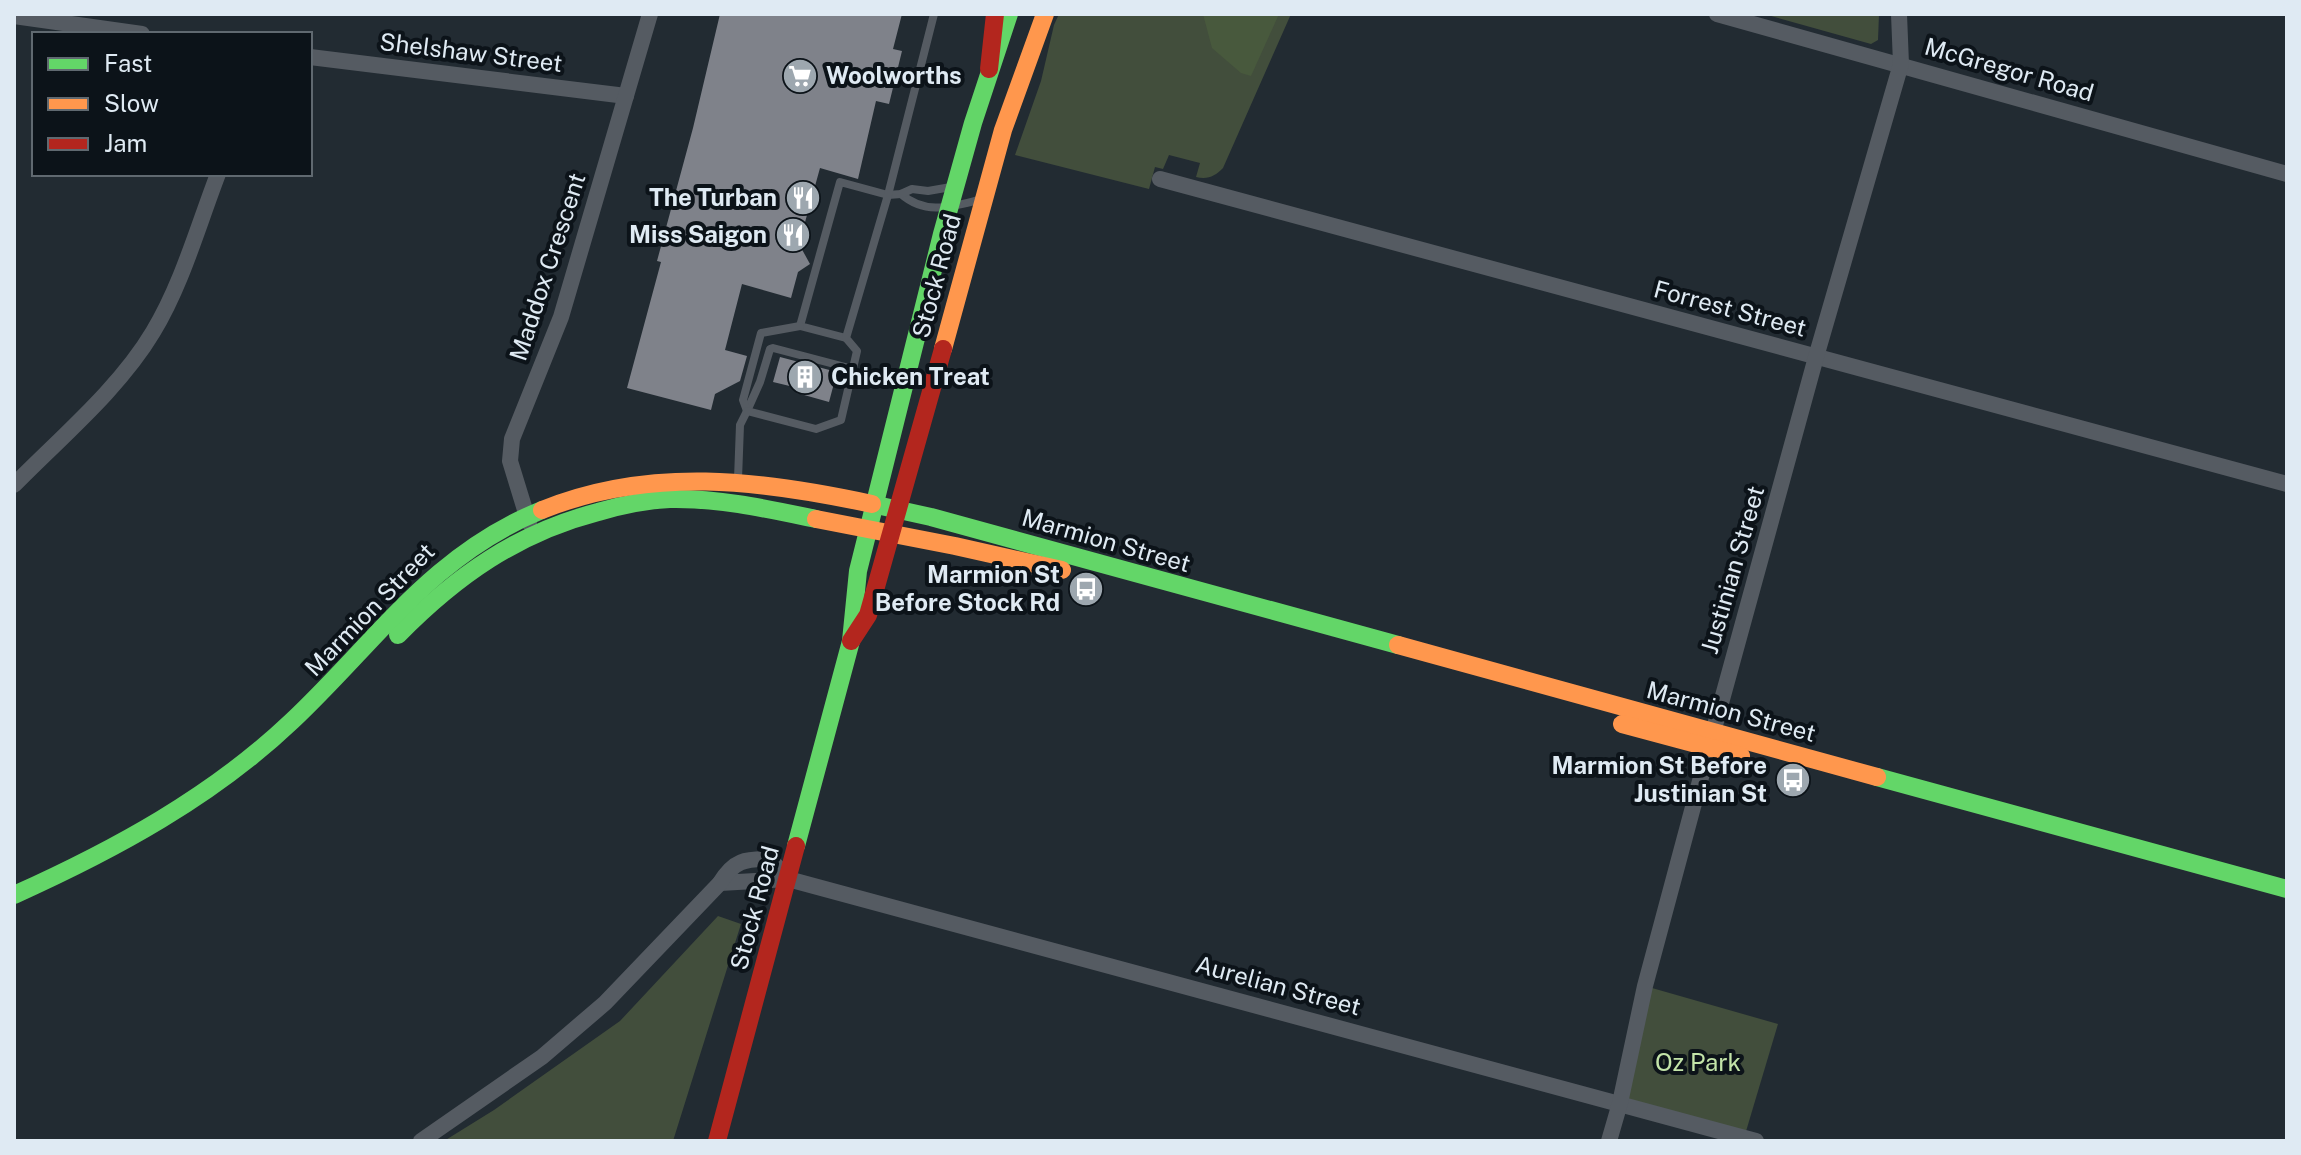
<svg xmlns="http://www.w3.org/2000/svg" width="2301" height="1155" font-family="'Public Sans',sans-serif">
  <style>
    .green { fill: #424e3c }
    .forest { fill: #48593d }
    .building { fill: #7f828a }
    .lines { fill: none; stroke-linecap: round; stroke-linejoin: round }
    .lane { stroke: #555b62; stroke-width: 8 }
    .street { stroke: #555b62; stroke-width: 16 }
    .fast { stroke: #63d668; stroke-width: 18 }
    .slow { stroke: #ff974d; stroke-width: 18 }
    .jam { stroke: #b3261e; stroke-width: 18 }
    .labels { text-anchor: middle; stroke-width: 8; stroke-linejoin: round; paint-order: stroke }
    .street-label { font-size: 24px; fill: #dfeaf3; stroke: #0c1319 }
    .poi-label { font-size: 24px; font-weight: bold; fill: #dfeaf3; stroke: #0c1319; text-anchor: end }
    .park-label { font-size: 24px; fill: #c3e4a9; stroke: #0c1319 }
  </style>
  <rect width="100%" height="100%" fill="#222b32"/>
  <g class="green">
    <path d="M1059,14H1291L1223,168C1215,176 1208,180 1196,177L1200,163L1169,155L1163,169L1155,167L1149,189L1015,155L1041,81L1054,25Z"/>
    <polygon points="1764,14 1879,14 1878,40 1871,44"/>
    <polygon points="718,916 741,924 673,1141 444,1141 494,1110 620,1021"/>
    <polygon points="1645,986 1778,1024 1744,1138 1620,1103"/>
  </g>
  <polygon class="forest" points="1203,14 1279,14 1251,76 1241,73 1212,48"/>
  <g class="building">
    <polygon points="720,14 902,14 893,49 902,51 889,104 876,101 858,179 820,168 799,244 810,264 798,272 791,298 742,284 725,350 747,356 740,381 715,394 711,410 627,388 661,262 657,261 693,128"/>
    <polygon points="780,357 837,372 829,402 797,393 798,388 773,382"/>
  </g>
  <g class="lines">
    <g class="lane">
      <path d="M901,194C925,215 950,207 979,200"/>
      <polyline points="846,338 800,326 840,182 888,195 901,194 912,189 928,191 951,187"/>
      <polyline points="747,411 760,382 770,349 773,348 853,369"/>
      <polyline points="747,411 743,400 761,333 800,326"/>
      <polyline points="738,479 740,425 747,411 816,429 841,420 857,351 846,338 888,195 934,14"/>
    </g>
    <g class="street">
      <polyline points="1717,14 2287,174"/>
      <polyline points="14,16 142,34"/>
      <polyline points="310,57 626,96"/>
      <polyline points="1160,179 2287,484"/>
      <path d="M14,485C60,438 119,389 153,332C182,284 198,226 218,174"/>
      <polyline points="529,523 510,461 512,439 561,317 650,14"/>
      <polyline points="720,883 788,879 1756,1141"/>
      <path d="M421,1141L542,1057L605,1003L720,883C734,860 745,859 770,859L788,879"/>
      <polyline points="1609,1141 1620,1103 1645,986 1715,725 1816,357 1901,64 1899,14"/>
    </g>
    <g class="fast">
      <polyline points="872,504 931,517 1398,645"/>
      <path d="M398,635C456,576 517,533 598,512C622,505 646,500 670,499C719,498 768,509 816,519"/>
      <polyline points="1877,777 2287,889"/>
      <polyline points="796,846 851,641 858,571 942,234 973,123 1009,14"/>
      <path d="M14,895C114,850 212,797 292,721C376,642 431,555 542,510"/>
    </g>
    <g class="slow">
      <polyline points="943,349 1003,130 1045,14"/>
      <path d="M542,510C650,466 761,480 872,504"/>
      <polyline points="816,519 955,546 1062,570"/>
      <polyline points="1398,645 1877,777"/>
      <polyline points="1622,724 1741,756"/>
    </g>
    <g class="jam">
      <polyline points="989,69 995,14"/>
      <polyline points="851,641 868,615 943,349"/>
      <polyline points="717,1141 796,846"/>
    </g>
  </g>
  <defs>
    <g id="supermarket-disc" transform="scale(1.8)"><circle r="9.5" fill="#9da7af" stroke="#0c1319"/><path d="M-6-5.5h2.5l.6 2H6L4.5 2H-2.5L-4.4-4H-6ZM-1.5 3.2a1.3 1.3 0 1 0 .1 0ZM3 3.2a1.3 1.3 0 1 0 .1 0Z" fill="#fff"/></g>
    <g id="restaurant-disc" transform="scale(1.8)"><circle r="9.5" fill="#9da7af" stroke="#0c1319"/><path d="M-5-6h1v4h1v-4h1v4h1v-4h1v5L-1.5 .5V6h-2V.5L-5-1ZM5-6V6H3V1.5H1.5Q1.5-4 5-6Z" fill="#fff"/></g>
    <g id="building-disc" transform="scale(1.8)"><circle r="9.5" fill="#9da7af" stroke="#0c1319"/><path d="M-4-6H4V6H1V3H-1V6H-4ZM-2.5-4.3h1.7v1.8h-1.7ZM.8-4.3h1.7v1.8H.8ZM-2.5-1h1.7V.8h-1.7ZM.8-1h1.7V.8H.8Z" fill="#fff"/></g>
    <g id="bus-disc" transform="scale(1.8)"><circle r="9.5" fill="#9da7af" stroke="#0c1319"/><path d="M-5-6H5V4H4V6H2V4H-2V6H-4V4H-5ZM-3.5-4V0h7V-4ZM-3.5 1.2v1.5H-2V1.2ZM2 1.2v1.5H3.5V1.2Z" fill="#fff"/></g>
  </defs>
  <g fill-rule="evenodd">
    <use href="#supermarket-disc" x="800" y="76"/>
    <use href="#restaurant-disc" x="803" y="198"/>
    <use href="#restaurant-disc" x="793" y="235"/>
    <use href="#building-disc" x="805" y="377"/>
    <use href="#bus-disc" x="1086" y="589"/>
    <use href="#bus-disc" x="1793" y="780"/>
  </g>
  <g class="labels">
    <g class="street-label">
      <text transform="translate(471 53) rotate(7)" y="8">Shelshaw Street</text>
      <text transform="translate(2009 70) rotate(16)" y="8">McGregor Road</text>
      <text transform="translate(548 267) rotate(-72)" y="8">Maddox Crescent</text>
      <text transform="translate(937 276) rotate(-75)" y="8">Stock Road</text>
      <text transform="translate(1730 309) rotate(15)" y="8">Forrest Street</text>
      <text transform="translate(1106 541) rotate(16)" y="8">Marmion Street</text>
      <text transform="translate(1733 570) rotate(-74)" y="8">Justinian Street</text>
      <text transform="translate(370 610) rotate(-46)" y="8">Marmion Street</text>
      <text transform="translate(1731 712) rotate(15)" y="8">Marmion Street</text>
      <text transform="translate(755 908) rotate(-75)" y="8">Stock Road</text>
      <text transform="translate(1278 986) rotate(15)" y="8">Aurelian Street</text>
    </g>
    <g class="poi-label">
      <text x="826" y="84" text-anchor="start">Woolworths</text>
      <text x="777" y="206">The Turban</text>
      <text x="767" y="243">Miss Saigon</text>
      <text x="831" y="385" text-anchor="start">Chicken Treat</text>
      <text x="1060" y="583">Marmion St<tspan x="1060" dy="28">Before Stock Rd</tspan></text>
      <text x="1767" y="774">Marmion St Before<tspan x="1767" dy="28">Justinian St</tspan></text>
    </g>
    <g class="park-label">
      <text x="1698" y="1071">Oz Park</text>
    </g>
  </g>
  <rect width="2301" height="1155" fill="none" stroke="#dfeaf3" stroke-width="32"/>
  <rect x="32" y="32" width="280" height="144" fill="#0c1319" stroke="#606970" stroke-width="2"/>
  <rect x="48" y="58" width="40" height="12" fill="#63d668" stroke="#606970" stroke-width="2"/>
  <text x="104" y="72" font-size="24" fill="#dfeaf3">Fast</text>
  <rect x="48" y="98" width="40" height="12" fill="#ff974d" stroke="#606970" stroke-width="2"/>
  <text x="104" y="112" font-size="24" fill="#dfeaf3">Slow</text>
  <rect x="48" y="138" width="40" height="12" fill="#b3261e" stroke="#606970" stroke-width="2"/>
  <text x="104" y="152" font-size="24" fill="#dfeaf3">Jam</text>
</svg>
